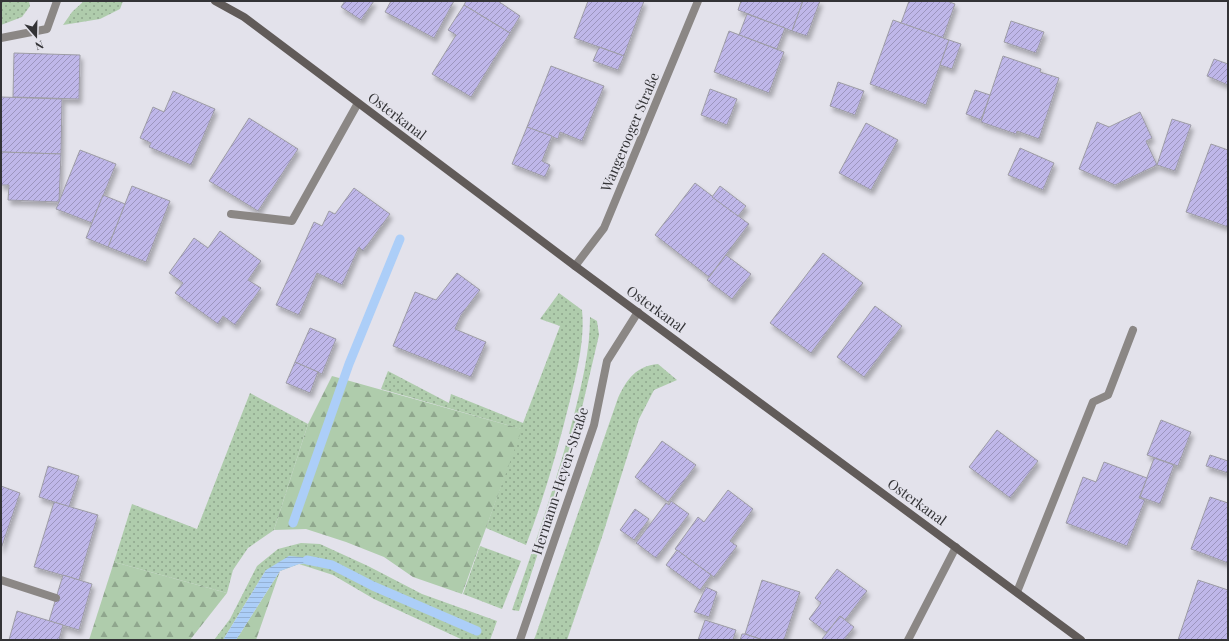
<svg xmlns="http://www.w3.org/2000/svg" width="1229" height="641" font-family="'Playfair Display',serif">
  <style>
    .green { fill: url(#green-dots) }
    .forest { fill: url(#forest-firs) }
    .water { fill: url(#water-rules) }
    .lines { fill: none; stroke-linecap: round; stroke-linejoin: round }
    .stream { stroke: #accef8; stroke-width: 9 }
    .building { fill: url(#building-hatch); stroke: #9d9ca5; filter: url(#shadow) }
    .service { stroke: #8b8785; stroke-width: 8 }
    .minor { stroke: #8b8785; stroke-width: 8 }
    .secondary { stroke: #615b59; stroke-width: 8 }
    .labels { text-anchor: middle; stroke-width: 4; stroke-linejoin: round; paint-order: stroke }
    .street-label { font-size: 14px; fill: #333336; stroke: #e3e2eb }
  </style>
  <defs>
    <pattern id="green-dots" width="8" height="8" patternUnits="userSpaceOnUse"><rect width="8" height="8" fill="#afccac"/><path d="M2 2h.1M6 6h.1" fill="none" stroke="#8fa68d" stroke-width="1.8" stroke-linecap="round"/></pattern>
    <pattern id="forest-firs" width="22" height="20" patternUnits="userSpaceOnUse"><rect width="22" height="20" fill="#afccac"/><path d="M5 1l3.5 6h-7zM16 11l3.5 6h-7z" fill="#8fa68d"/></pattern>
    <pattern id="water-rules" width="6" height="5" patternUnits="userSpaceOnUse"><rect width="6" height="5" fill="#accef8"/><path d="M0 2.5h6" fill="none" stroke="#94b1d5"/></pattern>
    <pattern id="building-hatch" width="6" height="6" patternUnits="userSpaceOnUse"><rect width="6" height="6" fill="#bfb7e9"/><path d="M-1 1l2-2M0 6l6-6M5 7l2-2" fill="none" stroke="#9c95be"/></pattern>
    <filter id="shadow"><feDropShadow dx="2.5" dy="4.5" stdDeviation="2" flood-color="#0004"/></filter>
  </defs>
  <rect width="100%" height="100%" fill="#e3e2eb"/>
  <g class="green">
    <polygon points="1,1 29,1 30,6 22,17 1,25"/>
    <polygon points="84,1 123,1 120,9 100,19 63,25 72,12"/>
    <path d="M559,293L582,310C585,340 577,371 570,400C558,449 544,498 526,545L486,528L521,429L381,389L388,371L449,403L451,394L523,423L560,326L540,319Z"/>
    <path d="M590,317L597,321L599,335L573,446L519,611L512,610C534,546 557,481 574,415C582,383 590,351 590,317Z"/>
    <path d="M658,364L677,380L654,390L639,419L602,537L567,640H534L618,398C627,379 636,366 658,364Z"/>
    <polygon points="250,393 308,424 274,530 248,548 233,570 227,593 114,562 132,504 197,529"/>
    <polygon points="301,543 320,544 368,566 422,594 497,621 490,640 463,640 374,599 333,575 299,564 280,571 266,570 223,640 214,640 230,619 257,566 278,549"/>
    <polygon points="480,546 521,561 502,609 463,594"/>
  </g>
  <g class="forest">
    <polygon points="332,376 522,429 462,594 413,577 384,557 346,542 306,529 274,530 308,424"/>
    <polygon points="114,562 227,593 190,640 89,640"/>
    <polygon points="280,571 256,640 236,640"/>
  </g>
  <polygon class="water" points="289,556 312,558 318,563 299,564 280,571 236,640 223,640 266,570"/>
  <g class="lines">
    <g class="stream">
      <polyline points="293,523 349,364 400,239"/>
      <polyline points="307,560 332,565 373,586 477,631"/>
    </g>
  </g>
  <g class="building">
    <polygon points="345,1 374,1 361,20 341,7"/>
    <polygon points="391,1 454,1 434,38 385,12"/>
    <polygon points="466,1 498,1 520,16 510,33 464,5"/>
    <polygon points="588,1 644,1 624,56 574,38"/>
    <polygon points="741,1 803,1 792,31 738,10"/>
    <polygon points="803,1 820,1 807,36 792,31"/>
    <polygon points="909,1 947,1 955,4 943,38 901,23"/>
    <polygon points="464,5 510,33 471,97 432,74 456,35 448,30"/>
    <polygon points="747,14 785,28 777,49 739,35"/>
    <polygon points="893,20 949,40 926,105 870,84"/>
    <polygon points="1011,21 1044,32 1036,53 1004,42"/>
    <polygon points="729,31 784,52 769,93 714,72"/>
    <polygon points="949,40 961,44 952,69 940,65"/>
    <polygon points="599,47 624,56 618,70 593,61"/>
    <polygon points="14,53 80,55 79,99 13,97"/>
    <polygon points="1003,56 1041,69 1040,72 1059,78 1039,139 1017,131 1016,134 981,122"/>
    <polygon points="1214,59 1228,64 1228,85 1207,76"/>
    <polygon points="551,66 604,86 582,141 560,132 558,139 527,127"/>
    <polygon points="838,82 864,91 855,115 830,106"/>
    <polygon points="710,89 737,99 727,125 701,115"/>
    <polygon points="975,90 990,95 981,120 966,114"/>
    <polygon points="173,91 215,109 191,165 149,147 151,143 140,138 153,107 164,112"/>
    <polygon points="1,97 62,99 61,154 1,152"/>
    <polygon points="1140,112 1152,138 1146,141 1157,165 1115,185 1079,169 1097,122 1109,127"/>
    <polygon points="249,118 298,149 258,211 209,181"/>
    <polygon points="1172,119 1191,125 1175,171 1157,165"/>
    <polygon points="866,123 898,140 871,190 839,173"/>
    <polygon points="527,127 552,136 542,161 550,165 545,177 512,164"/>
    <polygon points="1211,144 1228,150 1228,227 1186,212"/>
    <polygon points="1020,148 1054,163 1043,190 1008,175"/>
    <polygon points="80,150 116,164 92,223 56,209"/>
    <polygon points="1,152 61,154 59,202 8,200 9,185 1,185"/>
    <polygon points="695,183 749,224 709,277 655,235"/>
    <polygon points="132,186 170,201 146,262 108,247"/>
    <polygon points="720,186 746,206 738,216 712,197"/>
    <polygon points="354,188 390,214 363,251 359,247 342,285 317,273 299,315 276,305 314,222 322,226 329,211 335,214"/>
    <polygon points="103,195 125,204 108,247 86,238"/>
    <polygon points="220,231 261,261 248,280 261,288 235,325 223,316 218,324 175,293 183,283 169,273 194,238 208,248"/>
    <polygon points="823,253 863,283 811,353 770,323"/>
    <polygon points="726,255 751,274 732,299 707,280"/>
    <polygon points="457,273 480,290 461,315 455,329 486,342 471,377 393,346 415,292 436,300"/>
    <polygon points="875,306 902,326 864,377 837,357"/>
    <polygon points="310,328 336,339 322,374 295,362"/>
    <polygon points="295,362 318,372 310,393 286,383"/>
    <polygon points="1161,420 1191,432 1178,466 1147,455"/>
    <polygon points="997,430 1038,461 1010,498 969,467"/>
    <polygon points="662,441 696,465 668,502 635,477"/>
    <polygon points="1210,455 1228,461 1228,473 1206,466"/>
    <polygon points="1154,458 1174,465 1160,504 1140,497"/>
    <polygon points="1104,462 1147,478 1139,498 1145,500 1127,546 1066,523 1083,477 1096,482"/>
    <polygon points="48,466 79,476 69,507 39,497"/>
    <polygon points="1,486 20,493 1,549"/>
    <polygon points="728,490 753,509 730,541 737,546 714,577 675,549 698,517 704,522"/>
    <polygon points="1210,497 1228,503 1228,563 1191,549"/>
    <polygon points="671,501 689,514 656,558 636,543 666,503 669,505"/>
    <polygon points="54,502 98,515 79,580 34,567"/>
    <polygon points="635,509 649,519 634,540 620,530"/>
    <polygon points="677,550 711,575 700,590 666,565"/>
    <polygon points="837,569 867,591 845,620 840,616 827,633 809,619 821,603 815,598"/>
    <polygon points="63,575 92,584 79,630 49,621"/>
    <polygon points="762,580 800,592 784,640 763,640 745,634"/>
    <polygon points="1198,580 1228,590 1228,640 1178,640"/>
    <polygon points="706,587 717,592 709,617 694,612"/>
    <polygon points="17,611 63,625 59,640 9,640"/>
    <polygon points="840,616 854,627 844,640 823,640 822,639"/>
    <polygon points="705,620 736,630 733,640 698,640"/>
    <polygon points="742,634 745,634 763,640 740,640"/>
  </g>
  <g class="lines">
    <g class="service">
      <polyline points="231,214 292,221 358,103"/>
      <polyline points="1017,592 1093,402 1108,395 1133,330"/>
      <polyline points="908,640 956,547"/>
    </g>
    <g class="minor">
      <polyline points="1,38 47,29 57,1"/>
      <polyline points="575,266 604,228 698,1"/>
      <polyline points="1,580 56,598"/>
      <polyline points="520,640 594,425 607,361 638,312"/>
    </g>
    <polyline class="secondary" points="215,1 244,17 575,266 1081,640"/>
  </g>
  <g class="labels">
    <g class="street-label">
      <text transform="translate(397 116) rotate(37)" y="5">Osterkanal</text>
      <text transform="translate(630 132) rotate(-67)" y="5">Wangerooger Straße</text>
      <text transform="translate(656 309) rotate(36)" y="5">Osterkanal</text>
      <text transform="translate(560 481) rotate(-72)" y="5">Hermann-Heyen-Straße</text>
      <text transform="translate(917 502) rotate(36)" y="5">Osterkanal</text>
    </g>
  </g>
  <rect width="1229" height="641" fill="none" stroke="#333336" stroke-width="4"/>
  <g transform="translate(36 36) rotate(160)" stroke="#e3e2eb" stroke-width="3" paint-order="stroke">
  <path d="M0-3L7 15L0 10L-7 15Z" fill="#333336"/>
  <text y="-6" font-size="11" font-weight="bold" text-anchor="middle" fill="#333336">N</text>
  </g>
</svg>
